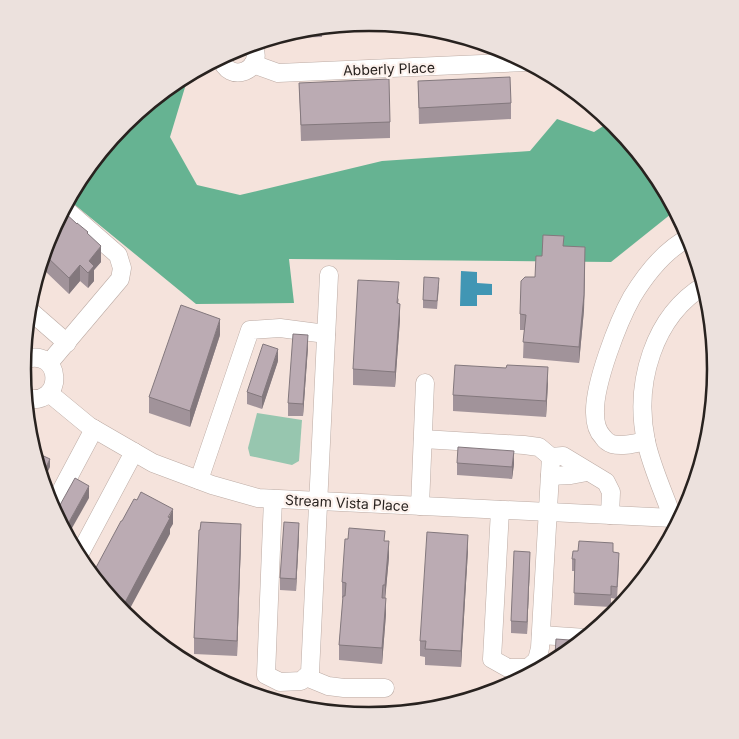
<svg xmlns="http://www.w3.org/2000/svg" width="739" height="739" font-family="Inter,sans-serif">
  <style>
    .green { fill: #97c6af }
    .forest { fill: #66b392 }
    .water { fill: #4196b4 }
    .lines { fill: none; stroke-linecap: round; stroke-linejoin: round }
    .minor-casing { stroke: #bcaba4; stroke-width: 19 }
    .minor { stroke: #fff; stroke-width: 18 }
    .wall { fill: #a1939a }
    .shaded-wall { fill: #83787d }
    .building { fill: #bbabb3; stroke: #83787d }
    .labels { text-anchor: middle; stroke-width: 4.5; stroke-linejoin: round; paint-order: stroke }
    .street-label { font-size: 14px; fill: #28221f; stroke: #fdf2ed }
    .rim { fill: none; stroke: #28221f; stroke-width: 2.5 }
  </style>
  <rect width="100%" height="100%" fill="#f5e3dc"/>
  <polygon class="green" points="257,413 302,420 299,461 292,465 250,456 248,448"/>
  <polygon class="forest" points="189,74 170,137 197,185 240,195 382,161 530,151 557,119 594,132 611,121 658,177 676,210 611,262 289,259 294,303 196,304 69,200 81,176 124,124 177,81"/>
  <polygon class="water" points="461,271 477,272 477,283 492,284 492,295 477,295 477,306 460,306"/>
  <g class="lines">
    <g class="minor-casing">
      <g id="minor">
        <path d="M221,57C227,86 268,70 252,44"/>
        <polyline points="253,64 278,73 526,62"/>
        <polyline points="28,309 67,343"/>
        <path d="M23,360C63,345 66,408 25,398"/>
        <polyline points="49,363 120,279 122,268 118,255 64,208"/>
        <polyline points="49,393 89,426 153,463 212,485 258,498 673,518 682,517"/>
        <polyline points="423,439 524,445 539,447 551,457 563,456 606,482 611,492 610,515"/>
        <path d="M646,441C636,443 623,447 612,444C609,443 605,440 603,437C597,431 595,421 595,413C594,384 618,322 632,297C646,274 666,249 690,237"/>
        <polyline points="550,476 571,475 587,472"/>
        <polyline points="199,480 250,330 280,328 326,334"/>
        <polyline points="273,499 266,675 280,682 301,681 310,673 329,275"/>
        <polyline points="420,506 425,383"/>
        <polyline points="52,508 94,429"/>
        <polyline points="500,510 492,659 508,668 528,668 537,660 540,648 551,457"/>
        <path d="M676,528C667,499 652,470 646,441C634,384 653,316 705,285"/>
        <polyline points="78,557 134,452"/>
        <polyline points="541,635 586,638"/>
        <polyline points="306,677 328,686 344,688 385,688"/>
      </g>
    </g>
    <use href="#minor" class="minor"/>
  </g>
  <g class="wall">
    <polygon points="395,25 431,29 431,32 395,33"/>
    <polygon points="322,27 322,37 286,38 285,34 302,29"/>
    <polygon points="418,81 511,103 511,119 419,124"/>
    <polygon points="299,83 390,122 390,138 301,141"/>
    <polygon points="88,234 101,262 94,270 94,281 88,288 80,281 69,294 45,271 41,276 38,273 49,236"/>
    <polygon points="564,246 585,263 584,310 579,363 523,358 524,330 520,330 520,314 535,277 542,256"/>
    <polygon points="439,286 437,309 423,308 423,300"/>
    <polygon points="399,298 398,304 400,319 395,387 353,385 353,369"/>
    <polygon points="220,335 190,427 149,413 149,397"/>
    <polygon points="308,347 303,416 288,416 288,403"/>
    <polygon points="278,361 262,409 247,404 247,392"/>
    <polygon points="506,368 548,383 546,417 453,411 453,395"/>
    <polygon points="457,463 514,464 512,479 457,475"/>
    <polygon points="200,530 241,540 237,656 194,654 194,638"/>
    <polygon points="299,535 296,591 280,590 280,578"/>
    <polygon points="385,541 389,557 385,598 386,614 382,664 339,660 339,645 343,598 342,598 342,582"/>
    <polygon points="468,550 461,667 425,665 425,657 420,656 420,641"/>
    <polygon points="613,552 619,565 617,599 611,598 611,607 574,605 575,571 572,571 572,559"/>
    <polygon points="530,564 527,634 511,633 511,621"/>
    <polygon points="583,641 562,658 555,662 555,655"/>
  </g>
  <g class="shaded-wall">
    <polygon points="101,246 101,262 94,270 94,281 88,288 89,261"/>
    <polygon points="45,255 45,271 41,276 41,262 42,259"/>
    <polygon points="585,263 584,310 579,363 579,347"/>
    <polygon points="80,265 80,281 69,294 69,278"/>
    <polygon points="400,304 400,319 395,387 395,372"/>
    <polygon points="220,319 220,335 190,427 190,411"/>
    <polygon points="308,335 308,347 303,416 303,404"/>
    <polygon points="278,349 278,361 262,409 262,397"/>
    <polygon points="548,367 548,383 546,417 546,401"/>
    <polygon points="514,451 514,464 512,479 512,467"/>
    <polygon points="50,459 50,467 43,482 41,477"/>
    <polygon points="89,486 89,498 67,537 64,531"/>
    <polygon points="173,509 173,524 170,529 170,534 126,616 121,610"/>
    <polygon points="299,523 299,535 296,591 296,579"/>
    <polygon points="241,524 241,540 237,656 237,641"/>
    <polygon points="468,535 468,550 461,667 461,651"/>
    <polygon points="389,541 389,557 385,601 385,585"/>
    <polygon points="530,552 530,564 527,634 527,622"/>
    <polygon points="386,598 386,614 382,664 382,648"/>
  </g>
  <g class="building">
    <polygon points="510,77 511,103 419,108 418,81"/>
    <polygon points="389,79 390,122 301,125 299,83"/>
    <polygon points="63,211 77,224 77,223 88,232 87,233 101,246 89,261 94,266 88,273 80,265 69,278 45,255 42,259 49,236"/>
    <polygon points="543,235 564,236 563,246 585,247 584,295 579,347 523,342 526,315 520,314 521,281 525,277 535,277 536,256 542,256"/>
    <polygon points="424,277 439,278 437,301 423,300"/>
    <polygon points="358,280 399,282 397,303 400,304 395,372 353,369"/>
    <polygon points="181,305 220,319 190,411 149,397"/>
    <polygon points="293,334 308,335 303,404 288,403"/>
    <polygon points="263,344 278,349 262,397 247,392"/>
    <polygon points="455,365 506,368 507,365 548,367 546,401 453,395"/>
    <polygon points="458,447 514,451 512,467 457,463"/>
    <polygon points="35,452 50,459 41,477 34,454"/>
    <polygon points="75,478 89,486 64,531 55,514"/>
    <polygon points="141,492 173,509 168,517 170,518 121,610 92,575 121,521 122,521 134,499 137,500"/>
    <polygon points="201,522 241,524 237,641 194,638 199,530 200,530"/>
    <polygon points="284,522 299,523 296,579 280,578"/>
    <polygon points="349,528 385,531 384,541 389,541 385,585 383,585 382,598 386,598 382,648 339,645 343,596 345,596 346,583 342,582 345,539 348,539"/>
    <polygon points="427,532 468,535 461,651 425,649 426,641 420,641"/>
    <polygon points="579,541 613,543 613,552 619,553 617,587 611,586 611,595 574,593 575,559 572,559 573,551 578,551"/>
    <polygon points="514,551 530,552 527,622 511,621"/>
    <polygon points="556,639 583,641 566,655 555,655"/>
  </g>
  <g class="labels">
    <g class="street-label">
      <text transform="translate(389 69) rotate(-2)" y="5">Abberly Place</text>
      <text transform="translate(347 503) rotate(3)" y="5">Stream Vista Place</text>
    </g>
  </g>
  <path d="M0 0H739V739H0ZM31 369a338 338 0 1 1 676 0a338 338 0 1 1-676 0Z" fill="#ece1dd" fill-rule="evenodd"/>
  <path class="rim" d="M31 369a338 338 0 1 1 676 0a338 338 0 1 1-676 0Z"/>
</svg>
